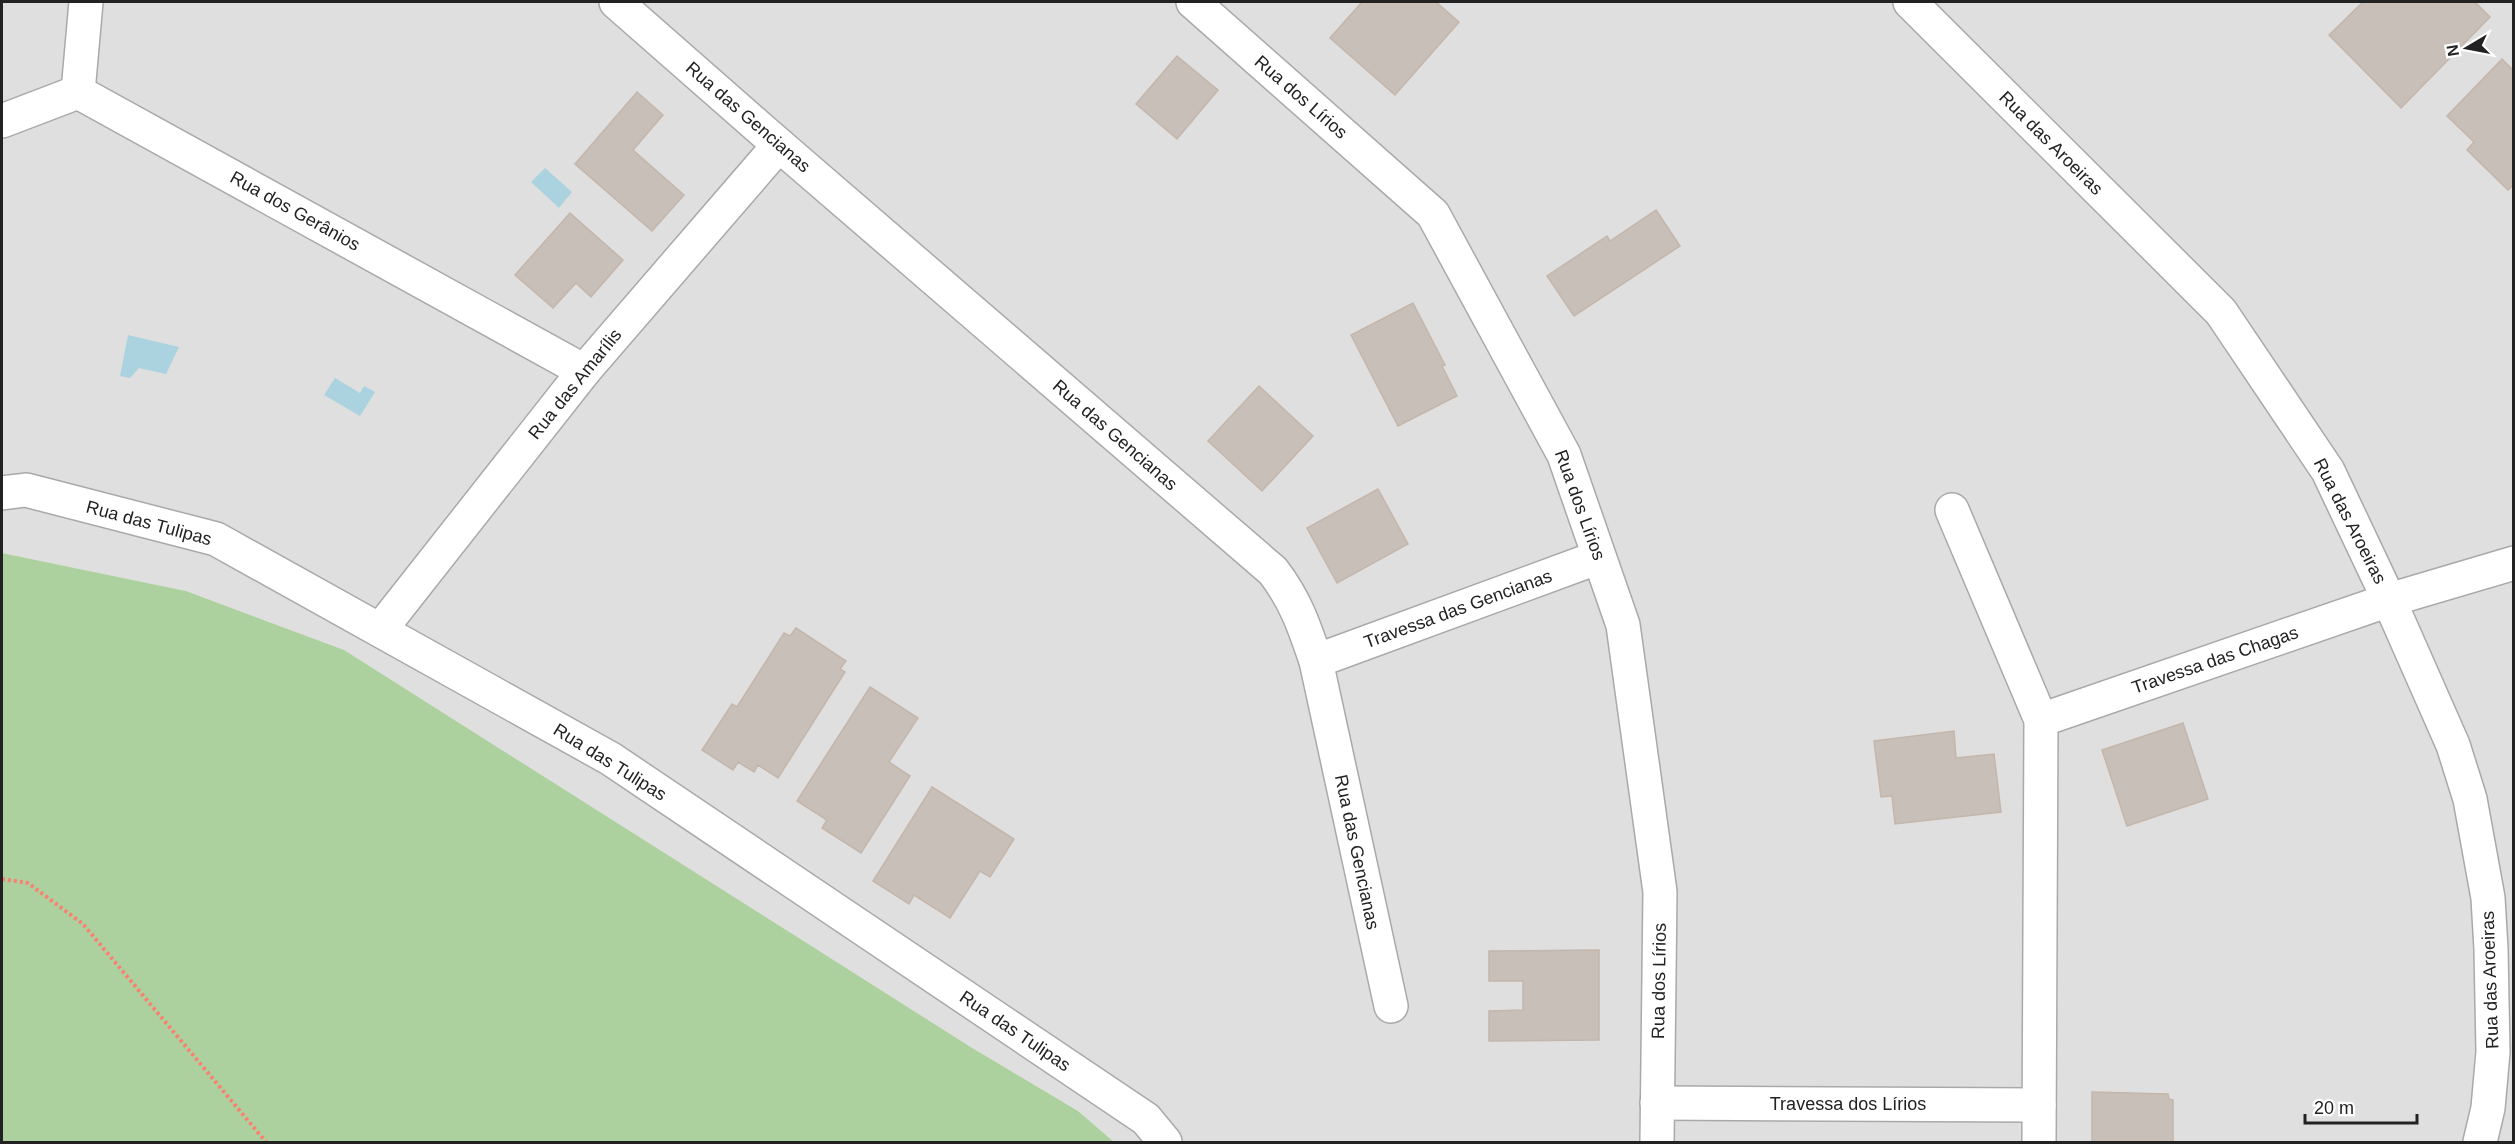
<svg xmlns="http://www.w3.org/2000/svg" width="2515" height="1144" font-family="Arial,sans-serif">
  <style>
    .residential { fill: #e0dfdf }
    .forest { fill: #add19e }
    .water { fill: #aad3df }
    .building { fill: #c7bfb8; stroke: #c4b6ab; stroke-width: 1.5 }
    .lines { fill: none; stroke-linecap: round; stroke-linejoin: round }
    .street-casing { stroke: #a9a9a9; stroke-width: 36 }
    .path { stroke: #fa8072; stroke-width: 4; stroke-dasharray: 3 3; stroke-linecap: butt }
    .street { stroke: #fff; stroke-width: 33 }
    .labels { text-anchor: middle; stroke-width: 6; stroke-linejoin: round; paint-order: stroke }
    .street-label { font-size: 18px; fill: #222; stroke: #fff }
  </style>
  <rect width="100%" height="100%" fill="#f2efe9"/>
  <polygon class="residential" points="2,2 2513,2 2513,1142 1114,1142 1078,1111 969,1046 186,591 2,553"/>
  <polygon class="forest" points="2,553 186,591 344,650 969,1046 1078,1111 1114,1142 2,1142"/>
  <g class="water">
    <polygon points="545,168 572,192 559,208 531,182"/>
    <polygon points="128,335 179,347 166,374 139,368 130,378 120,376"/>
    <polygon points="335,378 360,393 364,386 375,392 360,416 324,395"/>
  </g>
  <g class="building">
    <polygon points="1362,2 1436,2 1459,22 1395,95 1330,38"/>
    <polygon points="2363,2 2475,2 2490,17 2401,108 2329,35"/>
    <polygon points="1177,56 1218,90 1177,139 1136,104"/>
    <polygon points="2502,59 2514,71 2514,185 2508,190 2467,150 2474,142 2447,116"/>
    <polygon points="637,92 663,115 633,150 684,195 652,231 575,164"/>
    <polygon points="1656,210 1680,246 1574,316 1547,276 1607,236 1610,241"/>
    <polygon points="570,213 623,260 591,297 576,283 553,308 515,275"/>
    <polygon points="1413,303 1445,365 1442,366 1457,396 1398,426 1351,335"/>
    <polygon points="1259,386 1313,436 1262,491 1208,441"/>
    <polygon points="1378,489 1408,544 1337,583 1307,528"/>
    <polygon points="796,628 846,661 840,669 845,672 778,778 758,765 754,772 738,762 733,770 702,750 732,704 737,707 784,633 790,636"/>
    <polygon points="870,687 918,718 889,762 910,776 861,853 822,828 827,820 797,801"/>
    <polygon points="2183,723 2208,799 2127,826 2102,750"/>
    <polygon points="1954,731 1956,758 1994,754 2001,812 1895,824 1892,796 1881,797 1874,741"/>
    <polygon points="932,787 1014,839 990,877 980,871 950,918 914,895 909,904 873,881"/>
    <polygon points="1599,950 1599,1040 1489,1041 1489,1011 1523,1010 1523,981 1489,981 1489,951"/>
    <polygon points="2092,1092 2168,1094 2169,1099 2173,1100 2173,1142 2092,1142"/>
  </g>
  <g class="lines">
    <g class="street-casing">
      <g id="street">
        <path d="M616,2L779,145L1273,571C1296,601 1304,626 1316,661L1391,1006"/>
        <polyline points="1193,2 1433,214 1564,455 1623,625 1660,892 1657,1142"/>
        <polyline points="1910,2 2221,312 2328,471 2389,600 2453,745 2470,799 2488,898 2491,949 2493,1052 2488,1108 2480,1142"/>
        <polyline points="78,92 86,2"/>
        <polyline points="2,121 78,92 584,371"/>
        <polyline points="2,493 26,490 216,539 611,759 1146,1119 1165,1142"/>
        <polyline points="1952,510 2041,720 2039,1142"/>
        <polyline points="380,630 584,371 779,145"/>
        <polyline points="1316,661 1599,557"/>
        <polyline points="2041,720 2389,600 2514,563"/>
        <polyline points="1657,1103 2039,1105"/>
      </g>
    </g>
    <polyline class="path" points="2,879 28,883 83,924 266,1142"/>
    <use href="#street" class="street"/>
  </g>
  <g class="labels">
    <g class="street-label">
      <text transform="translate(1301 97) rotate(41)" y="6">Rua dos Lírios</text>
      <text transform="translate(748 117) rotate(41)" y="6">Rua das Gencianas</text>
      <text transform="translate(2051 143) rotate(45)" y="6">Rua das Aroeiras</text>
      <text transform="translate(295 211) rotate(29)" y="6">Rua dos Gerânios</text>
      <text transform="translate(575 384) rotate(-51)" y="6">Rua das Amarílis</text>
      <text transform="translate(1115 435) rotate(41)" y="6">Rua das Gencianas</text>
      <text transform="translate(1580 505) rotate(70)" y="6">Rua dos Lírios</text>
      <text transform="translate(2350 521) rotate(63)" y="6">Rua das Aroeiras</text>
      <text transform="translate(149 523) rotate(15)" y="6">Rua das Tulipas</text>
      <text transform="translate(1458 609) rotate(-20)" y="6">Travessa das Gencianas</text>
      <text transform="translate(2215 660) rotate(-19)" y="6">Travessa das Chagas</text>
      <text transform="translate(610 762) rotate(32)" y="6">Rua das Tulipas</text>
      <text transform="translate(1357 852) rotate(78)" y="6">Rua das Gencianas</text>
      <text transform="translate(2490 980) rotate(-92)" y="6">Rua das Aroeiras</text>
      <text transform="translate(1659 981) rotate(-89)" y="6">Rua dos Lírios</text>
      <text transform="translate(1015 1031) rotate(34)" y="6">Rua das Tulipas</text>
      <text x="1848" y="1110">Travessa dos Lírios</text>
    </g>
  </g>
  <rect width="2515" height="1144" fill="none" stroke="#222222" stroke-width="6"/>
  <g transform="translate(2467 48) rotate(260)" stroke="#ffffff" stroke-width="4.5" paint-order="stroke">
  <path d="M0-4.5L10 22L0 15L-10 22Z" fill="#222222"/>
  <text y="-9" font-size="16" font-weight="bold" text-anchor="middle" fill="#222222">N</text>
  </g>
  <path d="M2305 1114v9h112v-9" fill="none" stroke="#222222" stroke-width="3"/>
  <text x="2314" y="1114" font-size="18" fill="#222222" stroke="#ffffff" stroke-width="4.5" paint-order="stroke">20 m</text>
</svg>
